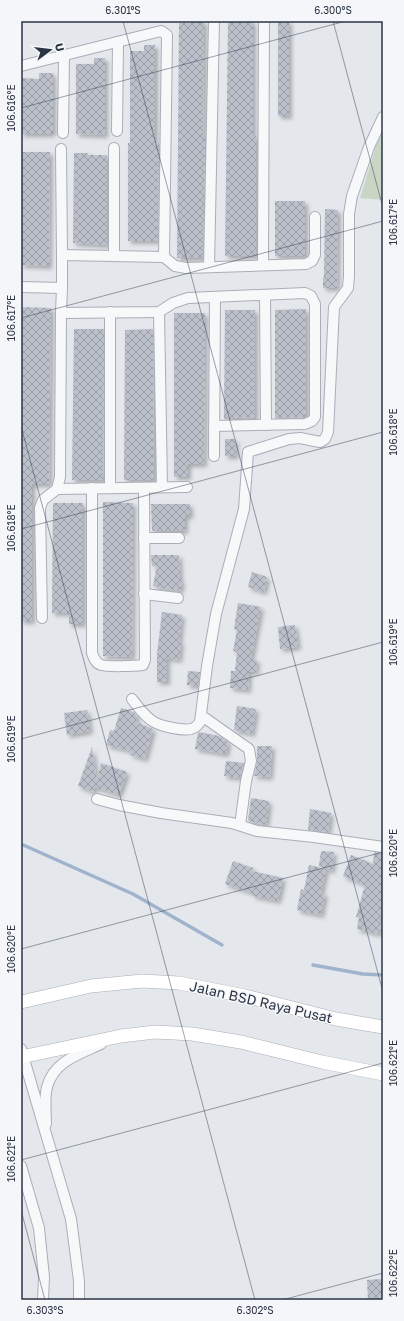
<svg xmlns="http://www.w3.org/2000/svg" width="404" height="1321" font-family="'Golos Text',sans-serif">
  <style>
    .garden { fill: #c9d6c5 }
    .lines { fill: none; stroke-linecap: round; stroke-linejoin: round }
    .stream { stroke: #9fb4cc; stroke-width: 3.5 }
    .building { fill: url(#building-cross-hatch); filter: url(#shadow) }
    .minor-casing { stroke: #a9aeb7; stroke-width: 12 }
    .secondary-casing { stroke: #a9aeb7; stroke-width: 14 }
    .minor { stroke: #f7f8fa; stroke-width: 10 }
    .secondary { stroke: #fff; stroke-width: 13 }
    .ticks { fill: none; stroke: #2b3445; stroke-width: 1; stroke-opacity: 0.45 }
    .labels { text-anchor: middle; stroke-width: 3; stroke-linejoin: round; paint-order: stroke }
    .street-label { font-size: 14px; fill: #2b3445; stroke: #f4f6f9 }
    .neatline { fill: none; stroke: #2b3445; stroke-width: 1.5 }
    .ticks-label { font-size: 10px; text-anchor: middle; fill: #2b3445 }
  </style>
  <defs>
    <pattern id="building-cross-hatch" width="8" height="8" patternUnits="userSpaceOnUse"><rect width="8" height="8" fill="#bbc0ca"/><path d="M0 0l8 8M0 8l8-8" fill="none" stroke="#989da6"/></pattern>
    <filter id="shadow"><feDropShadow dx="3" dy="3" stdDeviation="2" flood-color="#0004"/></filter>
  </defs>
  <rect width="100%" height="100%" fill="#e4e7ec"/>
  <polygon class="garden" points="383,131 383,200 360,198 376,146"/>
  <g class="lines">
    <g class="stream">
      <polyline points="21,844 133,894 222,945"/>
      <polyline points="313,965 363,974 383,975"/>
    </g>
  </g>
  <g class="building">
    <polygon points="193,21 204,21 203,138 205,138 203,258 177,258 179,23 193,23"/>
    <polygon points="242,21 253,21 253,136 256,136 256,256 225,256 228,22 242,22"/>
    <rect x="278" y="21" width="11" height="95"/>
    <polygon points="144,45 155,45 155,143 159,143 158,241 128,241 128,143 130,143 130,51 144,51"/>
    <polygon points="94,58 105,58 105,135 76,134 76,64 94,64"/>
    <polygon points="39,73 53,73 53,133 50,133 50,134 21,134 21,78 39,79"/>
    <polygon points="21,152 50,152 49,266 21,265"/>
    <polygon points="74,153 88,153 88,155 107,155 107,245 73,243"/>
    <rect x="275" y="201" width="30" height="55"/>
    <polygon points="325,209 338,210 337,288 323,288 323,277 324,277"/>
    <polygon points="21,307 51,308 49,484 32,484 32,621 21,621"/>
    <polygon points="306,309 306,417 275,418 275,310"/>
    <polygon points="225,310 255,310 255,418 238,417 238,419 224,419"/>
    <polygon points="174,313 205,313 204,464 188,464 188,477 174,477"/>
    <polygon points="74,329 104,329 103,480 72,480"/>
    <polygon points="153,329 154,480 124,480 125,330"/>
    <polygon points="225,439 235,439 236,456 225,456"/>
    <polygon points="103,502 133,503 132,657 103,656"/>
    <polygon points="53,503 83,503 83,624 69,624 69,613 52,613"/>
    <polygon points="151,504 190,504 190,516 185,516 185,531 152,531"/>
    <polygon points="151,555 179,555 180,580 182,581 180,591 153,586 157,565 152,566"/>
    <polygon points="252,572 267,577 264,592 248,587"/>
    <polygon points="238,603 261,607 251,659 257,660 256,672 249,671 248,690 230,688 231,671 235,671 237,652 233,651 237,630 234,629"/>
    <polygon points="162,612 182,615 179,642 181,642 179,660 167,658 167,682 157,682 157,654"/>
    <polygon points="295,625 298,647 280,649 278,627"/>
    <polygon points="188,671 200,672 198,686 187,685"/>
    <polygon points="237,706 256,709 252,734 234,730"/>
    <polygon points="121,708 134,712 137,716 136,722 153,729 145,759 130,755 131,751 106,745 110,730 114,731"/>
    <polygon points="87,710 90,731 67,735 64,713"/>
    <polygon points="199,732 219,736 228,742 226,754 195,749 198,733"/>
    <polygon points="257,746 272,746 270,777 254,776 257,762"/>
    <polygon points="92,747 97,781 101,763 127,772 119,795 95,787 93,792 78,786"/>
    <polygon points="226,761 244,763 240,778 224,776"/>
    <polygon points="251,798 269,801 266,825 248,821"/>
    <polygon points="310,809 331,813 328,832 308,830"/>
    <polygon points="321,851 334,852 332,871 319,866"/>
    <polygon points="374,852 383,853 383,903 379,923 381,924 379,934 357,929 359,917 356,917 365,885 343,876 351,855 373,864"/>
    <polygon points="233,861 253,868 252,871 283,878 278,901 253,896 253,893 225,884"/>
    <polygon points="309,865 326,869 321,893 325,894 321,915 297,910 301,889 304,890"/>
    <polygon points="382,1279 383,1300 368,1300 367,1280"/>
  </g>
  <g class="lines">
    <g class="minor-casing">
      <g id="minor">
        <polyline points="21,66 161,31 167,35 164,257"/>
        <polyline points="117,131 118,42"/>
        <polyline points="63,133 64,56"/>
        <polyline points="114,148 114,256"/>
        <polyline points="61,149 62,255"/>
        <polyline points="263,264 264,21"/>
        <polyline points="209,267 214,21"/>
        <polyline points="21,287 62,288 62,255 164,257 175,266 186,268 306,264 312,261 315,255 315,217"/>
        <polyline points="62,288 61,313 159,312 173,303 188,298 305,293 311,296 315,304 315,417 312,421 305,424 214,426"/>
        <polyline points="265,295 266,425"/>
        <polyline points="159,312 162,487"/>
        <polyline points="214,456 215,297"/>
        <path d="M92,488V653C94,658 95,663 101,665C109,667 134,666 143,665L145,660L144,488"/>
        <polyline points="110,488 110,312"/>
        <polyline points="57,489 187,487"/>
        <polyline points="144,538 179,538"/>
        <polyline points="144,594 178,598"/>
        <polyline points="42,618 40,508 43,500 57,489 60,477 61,313"/>
        <path d="M132,699C138,707 145,717 154,722C161,726 182,731 191,729C195,728 198,725 200,722L207,666L216,614L244,509L248,452L289,439L300,438L320,442L325,439L328,432L334,307L348,288L349,276V214L352,196L369,147L383,117"/>
        <polyline points="202,716 249,749 251,761 246,781 240,825"/>
        <polyline points="97,799 119,805 161,813 232,823 257,831 314,837 383,847"/>
        <polyline points="21,1049 71,1219 79,1281 79,1300"/>
        <path d="M46,1124C46,1114 44,1097 47,1087C54,1061 79,1054 101,1044"/>
        <polyline points="21,1166 39,1228 44,1277 43,1300"/>
      </g>
    </g>
    <g class="secondary-casing">
      <g id="secondary">
        <polyline points="21,1002 91,986 142,981 179,983 245,996 336,1019 383,1027"/>
        <polyline points="21,1057 121,1036 155,1032 192,1034 241,1042 322,1062 383,1074"/>
      </g>
    </g>
    <use href="#minor" class="minor"/>
    <use href="#secondary" class="secondary"/>
  </g>
  <path class="ticks" d="M123,21L383,992M333,21L383,208M21,108L346,21M21,318L383,221M21,426L255,1300M21,529L383,432M21,739L383,642M21,949L383,852M21,1160L383,1063M21,1210L45,1300M282,1300L383,1273"/>
  <g class="labels">
    <g class="street-label">
      <text transform="translate(261 1002) rotate(13)" y="5">Jalan BSD Raya Pusat</text>
    </g>
  </g>
  <rect width="404" height="1321" fill="none" stroke="#f4f6f9" stroke-width="44"/>
  <g transform="translate(50 50) rotate(75)" stroke="#f4f6f9" stroke-width="3" paint-order="stroke">
  <path d="M0-3L7 15L0 10L-7 15Z" fill="#2b3445"/>
  <text y="-6" font-size="11" font-weight="bold" text-anchor="middle" fill="#2b3445">U</text>
  </g>
  <rect x="22" y="22" width="360" height="1277" class="neatline"/>
  <g class="ticks-label">
    <text x="123" y="14">6.301°S</text>
    <text x="333" y="14">6.300°S</text>
    <text transform="translate(11 108) rotate(-90)" y="4">106.616°E</text>
    <text transform="translate(393 222) rotate(-90)" y="4">106.617°E</text>
    <text transform="translate(11 318) rotate(-90)" y="4">106.617°E</text>
    <text transform="translate(393 432) rotate(-90)" y="4">106.618°E</text>
    <text transform="translate(11 528) rotate(-90)" y="4">106.618°E</text>
    <text transform="translate(393 642) rotate(-90)" y="4">106.619°E</text>
    <text transform="translate(11 739) rotate(-90)" y="4">106.619°E</text>
    <text transform="translate(393 853) rotate(-90)" y="4">106.620°E</text>
    <text transform="translate(11 949) rotate(-90)" y="4">106.620°E</text>
    <text transform="translate(393 1063) rotate(-90)" y="4">106.621°E</text>
    <text transform="translate(11 1159) rotate(-90)" y="4">106.621°E</text>
    <text transform="translate(393 1273) rotate(-90)" y="4">106.622°E</text>
    <text x="45" y="1314">6.303°S</text>
    <text x="255" y="1314">6.302°S</text>
  </g>
</svg>
